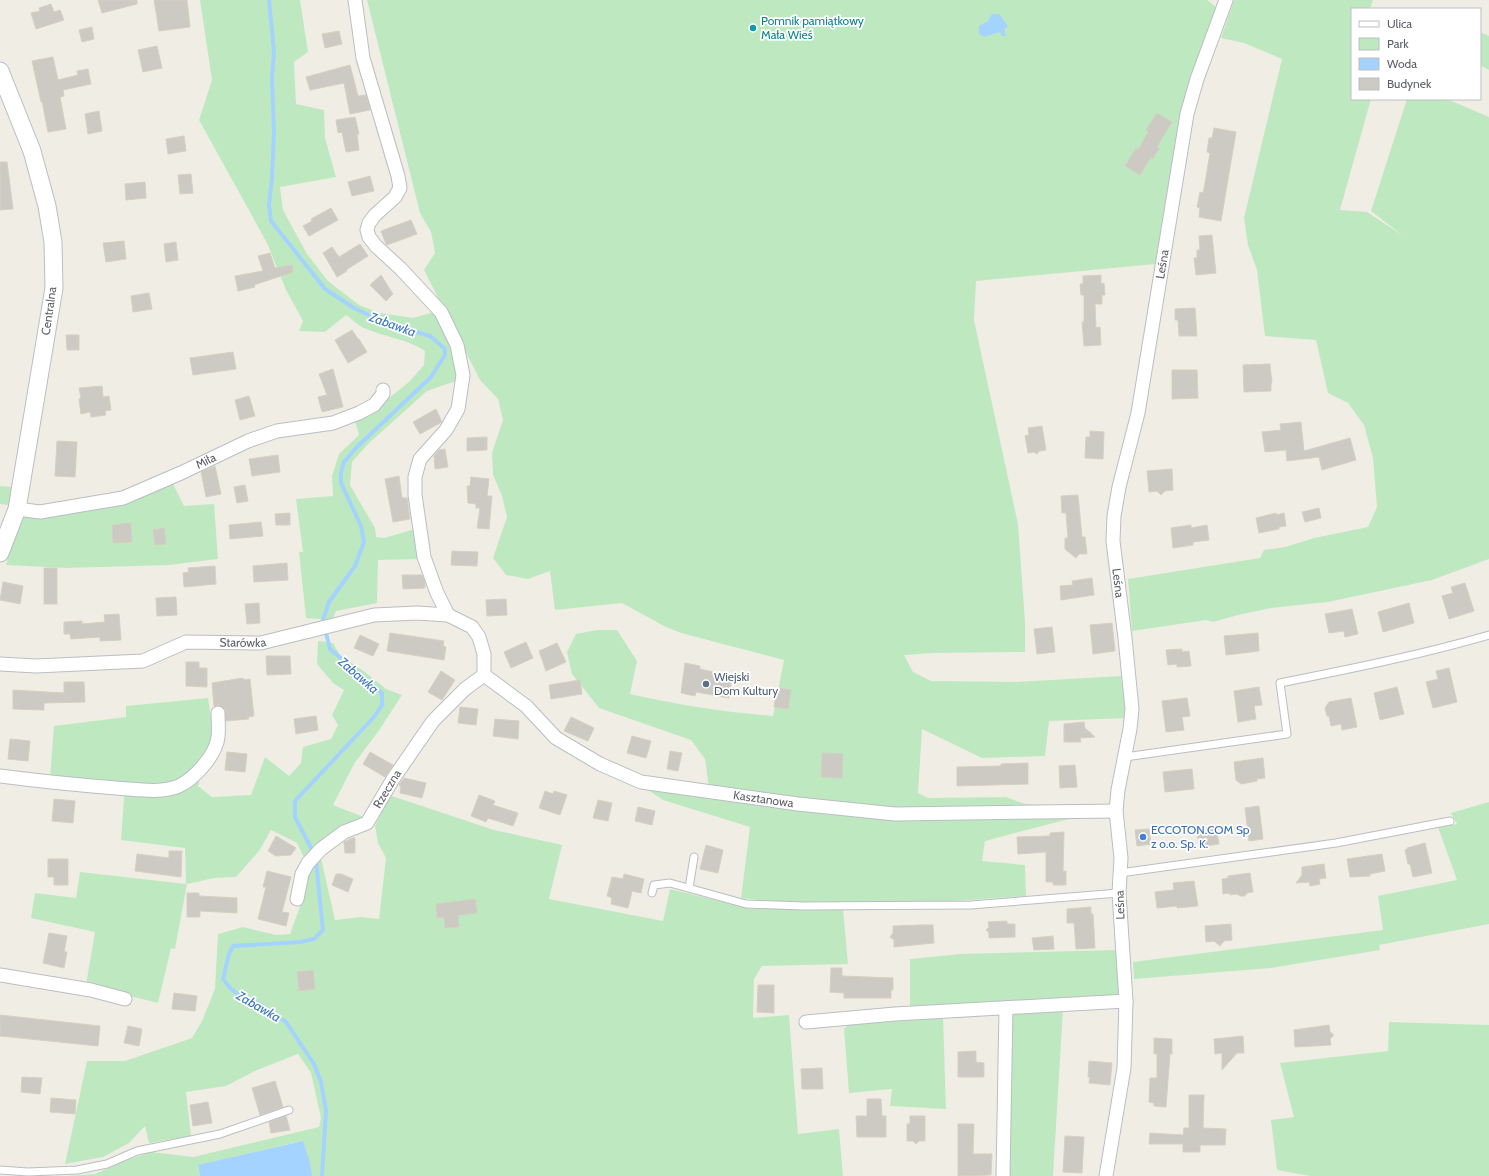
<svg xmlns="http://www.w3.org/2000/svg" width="1489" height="1176" font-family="Cabin,sans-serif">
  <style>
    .green { fill: #bee9c0 }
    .water { fill: #a4d3ff }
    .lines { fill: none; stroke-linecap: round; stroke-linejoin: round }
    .stream { stroke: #a4d3ff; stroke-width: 4 }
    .building { fill: #cdcac3; stroke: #d5d0c1 }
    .service-casing { stroke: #bbbdc4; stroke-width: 9 }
    .minor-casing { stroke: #bbbdc4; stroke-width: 15 }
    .tertiary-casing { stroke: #bbbdc4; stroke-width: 19 }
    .service { stroke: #fff; stroke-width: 7 }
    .minor { stroke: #fff; stroke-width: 13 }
    .tertiary { stroke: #fff; stroke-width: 17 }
    .culture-dot { fill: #0f9aa8; stroke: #fff; stroke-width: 1.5 }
    .service-dot { fill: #5c6f8a; stroke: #fff; stroke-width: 1.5 }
    .shop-dot { fill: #3f7fe0; stroke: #fff; stroke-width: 1.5 }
    .labels { text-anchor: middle; stroke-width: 3.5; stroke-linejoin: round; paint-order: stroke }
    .culture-label { font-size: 12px; fill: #0d838f; stroke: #fff; text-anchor: start }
    .street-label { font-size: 12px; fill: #5c5f66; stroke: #fff }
    .service-label { font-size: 12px; fill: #4e5e75; stroke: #fff; text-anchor: start }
    .shop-label { font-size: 12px; fill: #366cbe; stroke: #fff; text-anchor: start }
    .water-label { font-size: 13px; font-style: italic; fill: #3a76c4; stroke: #fff }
  </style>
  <rect width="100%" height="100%" fill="#f0eee4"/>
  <g class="green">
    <path d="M200,0H300L308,52L294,62L296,104L324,110L325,138L336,177L280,187L283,210L307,254L328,281L359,305L380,313L413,318L434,312L447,332L456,358V381L427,391L368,444L352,462L350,485L375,528L376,537L384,538L415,529L420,559L378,560L377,603L336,611L332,620L306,618L299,552H303L296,499L333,496L332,476L339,454L359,435L354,418L382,404L410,381L424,365L425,351C407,339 384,337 364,328C357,325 352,319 346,315L325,332L299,331L303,321L286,290L267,243L199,120L212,80Z"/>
    <path d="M367,0H1207L1216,7L1185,95L1155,264L976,281L974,320L1018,524L1025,622V652L934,653L904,655L913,672L931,681L1016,682L1121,676L1125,702V718L1049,721L1045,756L982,758L922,729L918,793L928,798L1006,797L1025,804L1066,807L1084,815L985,841L982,861L1025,865L1026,896L955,901L785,903L741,898L750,827L663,800L648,790L694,794L709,788L705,759L691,740L599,708L572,674L567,652L576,634L597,630H617L637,661L630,694C679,705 724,712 773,716L784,660L681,633L664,626L622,603L555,610L550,571L528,579L506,575L493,558L507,517L502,496L493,475L492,453L503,420L498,399L480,380L424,270L435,253L431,232L420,213Z"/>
    <polygon points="1234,0 1373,0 1370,9 1352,9 1352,99 1371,99 1340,210 1367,212 1402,235 1371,211 1407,99 1447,99 1489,117 1489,559 1432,580 1328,602 1271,608 1238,615 1213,622 1206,620 1132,631 1128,579 1260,558 1264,550 1285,547 1314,538 1368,527 1377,507 1373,458 1364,425 1348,403 1328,393 1316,340 1265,336 1257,270 1248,245 1244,218 1282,59 1244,43 1221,38"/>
    <polygon points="1480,32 1489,36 1489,70 1480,65"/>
    <polygon points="172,482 184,506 214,504 218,559 169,565 66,568 6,565 20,517 24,514"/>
    <polygon points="0,486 13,487 9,505 0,504"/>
    <polygon points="318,641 333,643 340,655 365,672 386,689 402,695 380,729 354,764 333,805 366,818 305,860 297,843 271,830 259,851 236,877 214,878 187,884 175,949 171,948 158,1003 86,985 95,932 31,918 35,893 76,898 80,872 186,884 185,848 121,840 125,784 50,778 54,726 126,717 126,706 208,698 213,730 198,786 212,797 251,795 265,757 289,776 301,763 303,747 331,739 338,725 332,715 344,690 333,683 317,664"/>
    <polygon points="389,795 494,830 562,845 549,899 663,921 670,889 751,909 843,909 848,964 762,966 754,979 753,1018 789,1015 798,1134 839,1129 843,1176 311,1176 310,1162 302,1141 198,1166 200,1176 66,1176 95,1174 127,1160 151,1152 193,1157 319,1127 321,1118 311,1073 298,1054 257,1070 226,1086 186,1092 191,1136 149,1143 145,1126 129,1143 103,1157 65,1164 87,1061 125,1061 192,1038 202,1021 215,989 218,934 243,927 276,935 290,934 302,901 307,877 320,854 335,920 361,917 379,919 386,858 378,843 375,826"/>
    <polygon points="1489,802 1489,924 1379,945 1380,950 1271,968 1134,979 1133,962 1383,930 1378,896 1457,880 1438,827 1457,824 1451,813"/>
    <polygon points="1117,950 1119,995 910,1006 910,959 961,954"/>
    <polygon points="1063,1009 1053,1176 1009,1176 1013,1012"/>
    <polygon points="943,1016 946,1109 890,1106 892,1089 849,1093 844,1029 850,1023"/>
    <polygon points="1389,1022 1489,1025 1489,1176 1310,1176 1277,1170 1271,1120 1294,1117 1280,1063 1388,1051"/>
  </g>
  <g class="water">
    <polygon points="992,14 999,14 1008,26 1004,30 1006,36 1002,36 1000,32 984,37 979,34 979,26 988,21"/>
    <polygon points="303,1141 310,1162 312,1176 200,1176 198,1165"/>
  </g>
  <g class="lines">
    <g class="stream">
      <polyline points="269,0 274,52 272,78 274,132 272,178 269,205 271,221 325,289 354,308 383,322 430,336 445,349 445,355 431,377 356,448 344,462 341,472 341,483 361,526 364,542 355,566 329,602 323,620"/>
      <polyline points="312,850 295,817 295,801 374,717 382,705 382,693 330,649 326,633"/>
      <polyline points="316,861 323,930 314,939 300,942 233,946 229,954 223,979 231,989 242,997 258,1003 286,1022 314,1064 321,1082 326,1111 322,1176"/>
    </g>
  </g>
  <g class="building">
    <polygon points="98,0 137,0 137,4 102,13"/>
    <polygon points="154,0 187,0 190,27 159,31"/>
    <polygon points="51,4 54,12 60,10 64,20 36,29 31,13 40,11 39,8"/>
    <polygon points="92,27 94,39 82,42 79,30"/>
    <polygon points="339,31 342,44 325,48 322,34"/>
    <polygon points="157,46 162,68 143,72 138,50"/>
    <polygon points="53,57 58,80 78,75 77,71 88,69 91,84 63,90 64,96 60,97 66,129 48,132 42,101 41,102 32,61"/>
    <polygon points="350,65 358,96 366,95 370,110 350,114 344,83 310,90 306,77"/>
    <polygon points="99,111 102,131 88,134 85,114"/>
    <polygon points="1157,113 1172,122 1157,147 1159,148 1153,159 1151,157 1140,175 1125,166 1136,148 1138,150 1148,132 1146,130"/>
    <polygon points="355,117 359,134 357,134 359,150 346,152 342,132 338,133 336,120"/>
    <polygon points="1214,128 1236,132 1221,221 1199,217 1200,208 1197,207 1200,192 1203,193 1205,183 1210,153 1207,152 1209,138 1212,138"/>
    <polygon points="184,136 186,151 168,154 166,139"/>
    <polygon points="0,162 7,162 13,209 0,210"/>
    <polygon points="191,174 193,193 180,194 178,175"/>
    <polygon points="370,176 374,191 352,196 348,182"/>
    <polygon points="145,182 146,198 126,200 125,184"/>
    <polygon points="331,208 338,220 309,236 303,226 312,221 311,219"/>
    <polygon points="411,220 417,234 387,245 386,244 381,231"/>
    <polygon points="1212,235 1216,273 1196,275 1194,258 1197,258 1197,250 1200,250 1199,236"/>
    <polygon points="124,241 126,259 106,262 103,243"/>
    <polygon points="176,242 178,260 166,262 164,244"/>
    <polygon points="360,244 368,256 346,270 347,271 337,277 323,253 332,247 339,257"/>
    <polygon points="270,253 275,268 292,265 293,272 254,285 255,287 238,291 235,276 263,271 258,256"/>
    <polygon points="381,275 393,294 386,301 370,285"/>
    <polygon points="1101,275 1101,284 1104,283 1105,295 1102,295 1102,304 1095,304 1096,328 1100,327 1101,345 1084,346 1082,322 1084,322 1084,295 1081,295 1080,284 1083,284 1083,276"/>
    <polygon points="149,293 152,309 133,312 131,296"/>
    <polygon points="1195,308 1197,336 1179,336 1178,320 1175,320 1175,309"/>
    <polygon points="352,330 358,339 359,339 367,352 348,363 335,340"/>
    <polygon points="66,335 79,335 79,350 67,350"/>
    <polygon points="233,352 236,369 193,375 190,358"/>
    <polygon points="1270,364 1271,375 1272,379 1271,385 1271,391 1244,392 1243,365"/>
    <polygon points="333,369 343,407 322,412 318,397 327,395 319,374"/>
    <polygon points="1172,370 1197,370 1198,398 1172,399"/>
    <polygon points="102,386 103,397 109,396 111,410 105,411 106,415 91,417 90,412 81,414 79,399 81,398 79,388"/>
    <polygon points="249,396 255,416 240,420 235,400"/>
    <polygon points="436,409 442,422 420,434 413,422"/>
    <polygon points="1301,422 1304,451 1350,438 1356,460 1322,470 1319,457 1287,461 1286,450 1265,452 1262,432 1281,430 1280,424"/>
    <polygon points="1042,426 1046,450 1039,451 1037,454 1034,452 1028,453 1025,436 1029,435 1028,428"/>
    <polygon points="1090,431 1104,432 1103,459 1085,458 1086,437 1090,437"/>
    <polygon points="487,437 487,450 467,451 467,438"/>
    <polygon points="57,441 77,442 75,477 55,476"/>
    <polygon points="445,449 448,467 435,469 434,456 439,450"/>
    <polygon points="278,455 280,472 252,476 249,459"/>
    <polygon points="215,466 221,494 206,497 201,472"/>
    <polygon points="1172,469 1173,490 1165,491 1161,495 1157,491 1149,492 1147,471"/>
    <polygon points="399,476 402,498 407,498 410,519 393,522 385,479"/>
    <polygon points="471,477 489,479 487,496 492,496 489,529 477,528 480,508 476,508 476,504 468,503 467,486 470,486"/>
    <polygon points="245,485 248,501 237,503 234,487"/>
    <polygon points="1078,495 1082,537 1085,537 1087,554 1079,554 1076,558 1065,549 1065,538 1068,538 1066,513 1062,513 1061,496"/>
    <polygon points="1319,508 1321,518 1305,522 1302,512"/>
    <polygon points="290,513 290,525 276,525 275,514"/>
    <polygon points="1276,513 1276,515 1284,513 1286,526 1279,527 1279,529 1259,533 1256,518"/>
    <polygon points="261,522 263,536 230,539 229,525"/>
    <polygon points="131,523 132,542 113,543 112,525"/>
    <polygon points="1191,525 1191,528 1207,525 1209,540 1193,542 1193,545 1173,548 1171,528"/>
    <polygon points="164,528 166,544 155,545 153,530"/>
    <polygon points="452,551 478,552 477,566 451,565"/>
    <polygon points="287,563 288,580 254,582 253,566"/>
    <polygon points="215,566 216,584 184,587 183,573 189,572 188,568"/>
    <rect x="44" y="568" width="13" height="36"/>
    <polygon points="402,575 422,575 425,582 425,588 403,589"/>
    <polygon points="1092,578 1094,595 1061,600 1060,586 1073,585 1072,581"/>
    <polygon points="3,582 23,586 20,604 0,600"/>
    <polygon points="1465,583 1474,611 1449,619 1442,596 1453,593 1451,587"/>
    <polygon points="176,597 177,615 157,616 156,598"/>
    <polygon points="506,599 507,615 487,616 486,600"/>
    <polygon points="259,603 260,623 247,624 245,604"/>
    <polygon points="1409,603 1414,623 1383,632 1378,612"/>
    <polygon points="1352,609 1358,634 1345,637 1344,631 1329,633 1325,614"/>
    <polygon points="119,614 121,640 100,641 100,637 71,639 70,634 64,634 64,622 82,621 82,624 105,622 104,615"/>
    <polygon points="1112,623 1115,651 1093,654 1090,625"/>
    <polygon points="1052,627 1055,652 1037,654 1034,629"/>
    <polygon points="390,633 444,641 443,646 446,647 444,660 387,651"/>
    <polygon points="1258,633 1259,651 1226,655 1224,636"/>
    <polygon points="360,635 379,644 373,656 354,648"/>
    <polygon points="526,642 533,658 511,668 504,652"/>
    <polygon points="557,643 566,662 546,671 539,651"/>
    <polygon points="1182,649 1182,652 1189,651 1191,666 1177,667 1177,664 1168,665 1166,650"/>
    <polygon points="266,656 290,656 291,674 267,675"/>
    <polygon points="186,662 199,662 199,668 207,668 207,687 186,686"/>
    <polygon points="685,663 700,666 700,669 732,676 729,698 696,692 695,696 681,693"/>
    <polygon points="1449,668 1457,702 1433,708 1426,682 1438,679 1436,671"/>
    <polygon points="441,671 455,680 442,700 428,692"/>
    <polygon points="243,678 244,680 250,679 254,716 248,717 249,719 226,721 225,709 218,705 214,706 212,683"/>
    <polygon points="580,680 582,694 551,699 549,685"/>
    <polygon points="64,682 84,682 85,702 44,703 44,710 13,709 13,690 64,693"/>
    <polygon points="1259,687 1262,705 1254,706 1256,719 1238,722 1234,691"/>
    <polygon points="1397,687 1404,714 1380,720 1374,693"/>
    <polygon points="777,688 791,690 788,709 774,707"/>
    <polygon points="1187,698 1190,716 1182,717 1184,730 1166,732 1162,701"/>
    <polygon points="1351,698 1357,727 1342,730 1341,724 1331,726 1329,716 1327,716 1325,708 1329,702"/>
    <polygon points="460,707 478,709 476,725 458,723"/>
    <polygon points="316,716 318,730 296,734 294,719"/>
    <polygon points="571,717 594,728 588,741 564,731"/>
    <polygon points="495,719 519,721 518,739 493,736"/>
    <polygon points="1084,722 1085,728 1095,737 1080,738 1081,742 1064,742 1064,724"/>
    <polygon points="632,736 651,741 646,758 627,753"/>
    <polygon points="10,739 30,741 28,761 8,759"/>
    <polygon points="670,751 682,753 678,771 667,769"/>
    <polygon points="227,752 247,754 245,772 225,770"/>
    <polygon points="370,752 393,765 385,777 363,764"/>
    <polygon points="822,753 843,754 842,778 821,777"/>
    <polygon points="1263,758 1265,778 1257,779 1257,781 1241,784 1236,780 1234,762"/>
    <polygon points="1028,763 1028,784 957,786 957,767 1001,766 1001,764"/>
    <polygon points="1075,765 1077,787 1060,788 1059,766"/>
    <polygon points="1192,769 1194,789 1165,792 1163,772"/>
    <polygon points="404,778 426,783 422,798 400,793 401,787 399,785"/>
    <polygon points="545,791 553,794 554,791 567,795 560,815 539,808"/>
    <polygon points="479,795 495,801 493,805 518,813 513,826 488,818 486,822 471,816"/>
    <polygon points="54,799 75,801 73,823 52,821"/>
    <polygon points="598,800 612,803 608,821 593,818"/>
    <polygon points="1259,806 1263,839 1249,841 1245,808"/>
    <polygon points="638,807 655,811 652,825 635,821"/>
    <polygon points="1216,826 1219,844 1199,847 1197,829"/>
    <polygon points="1149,829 1151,844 1137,846 1135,830"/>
    <polygon points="1064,832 1063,871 1066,871 1066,885 1053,885 1053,882 1046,882 1046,852 1018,854 1017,837 1050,836 1050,833"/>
    <polygon points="276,836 296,848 291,855 276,856 268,851"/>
    <polygon points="352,838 355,838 355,853 345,853 344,842"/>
    <polygon points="1425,843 1432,873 1413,877 1410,864 1408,864 1405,850 1407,849 1407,848"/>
    <polygon points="706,845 723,850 718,873 700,869"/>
    <polygon points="169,851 182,851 181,877 135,871 137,854 169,858"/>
    <polygon points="1382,854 1385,871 1370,874 1370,876 1350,877 1347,859"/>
    <polygon points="48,859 68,859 68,885 54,885 54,877 48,877"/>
    <polygon points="1324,864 1326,878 1319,879 1320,884 1310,886 1309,882 1296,883 1302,875 1302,867"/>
    <polygon points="267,871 291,877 282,912 289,913 286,926 258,919 266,887 263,887"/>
    <polygon points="1250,873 1253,892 1247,893 1245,896 1240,896 1237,894 1230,895 1230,893 1223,894 1222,879 1228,878 1228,876"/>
    <polygon points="336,874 341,874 353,879 348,892 332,885"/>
    <polygon points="624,874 644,879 641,893 632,891 628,908 611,904 612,898 607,896 612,877 623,879"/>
    <polygon points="1194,881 1198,906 1177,908 1177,906 1157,908 1155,892 1174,890 1173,883"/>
    <polygon points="187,893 199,893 199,896 237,898 237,913 200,911 200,917 187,917"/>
    <polygon points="475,899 477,913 458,915 459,927 445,928 444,917 437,918 436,904"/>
    <polygon points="1091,907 1091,914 1093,914 1095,948 1076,949 1074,923 1067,923 1067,909"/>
    <polygon points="1007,921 1007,924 1015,924 1015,937 989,938 989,933 986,930 989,927 988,922"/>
    <polygon points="1231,924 1232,940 1224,941 1220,946 1214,941 1206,942 1205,926"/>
    <polygon points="920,925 933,925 934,943 894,947 894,940 890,937 893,933 893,926"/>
    <polygon points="49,933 67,936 64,952 67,952 64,968 43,963"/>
    <polygon points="1053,936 1054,949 1034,950 1032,938"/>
    <polygon points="831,968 842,968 842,976 893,978 893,990 891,990 891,998 844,998 844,993 830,992"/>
    <polygon points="313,970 315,989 299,991 297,972"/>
    <polygon points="758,985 774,985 774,1013 757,1012"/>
    <polygon points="174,993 197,996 195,1011 172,1009"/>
    <polygon points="0,1015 100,1026 98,1046 0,1036"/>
    <polygon points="1329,1025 1330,1032 1334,1035 1330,1039 1331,1045 1295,1047 1294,1030"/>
    <polygon points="128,1026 142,1029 139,1046 124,1043"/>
    <polygon points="1243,1036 1244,1053 1237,1053 1222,1070 1222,1053 1215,1054 1214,1039"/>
    <polygon points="1154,1038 1172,1039 1172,1054 1170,1054 1166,1107 1154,1106 1154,1103 1149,1102 1150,1078 1157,1078 1157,1054 1154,1054"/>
    <polygon points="976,1051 976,1062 984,1063 984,1077 958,1077 958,1052"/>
    <polygon points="1089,1061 1112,1063 1110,1085 1089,1083 1090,1077 1088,1077"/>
    <polygon points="822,1068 823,1089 802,1089 801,1069"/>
    <polygon points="22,1077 42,1078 40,1094 21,1092"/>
    <polygon points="275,1081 283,1107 260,1115 252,1088"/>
    <polygon points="1189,1095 1204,1095 1203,1128 1226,1129 1225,1145 1200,1145 1200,1152 1183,1152 1183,1144 1149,1144 1150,1133 1183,1135 1184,1128 1189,1128"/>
    <polygon points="51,1098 76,1100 75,1114 50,1112"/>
    <polygon points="867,1099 881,1099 882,1116 886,1116 886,1137 857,1137 856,1116 867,1116"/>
    <polygon points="208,1102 212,1123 193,1126 190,1105"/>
    <polygon points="286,1116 290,1130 271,1133 269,1122"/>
    <polygon points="910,1116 925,1116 925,1141 919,1141 916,1144 913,1141 907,1141 907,1124 910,1124"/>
    <polygon points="958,1124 974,1124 973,1154 992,1154 991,1175 958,1176"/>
    <polygon points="1065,1136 1084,1137 1082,1173 1063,1172"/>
  </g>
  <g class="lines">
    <g class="service-casing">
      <g id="service">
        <path d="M1125,757L1287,734L1280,683C1350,669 1420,655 1489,635"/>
        <polyline points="1120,873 1336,843 1450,821"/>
        <polyline points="689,888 694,857"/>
        <polyline points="652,893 654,885 670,883 746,904 803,906 971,905 1119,893"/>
        <polyline points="0,1170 28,1172 77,1170 107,1164 137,1151 220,1134 289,1110"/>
      </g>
    </g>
    <g class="minor-casing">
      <g id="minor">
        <polyline points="355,0 363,58 398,176 400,188 395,197 375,215 369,223 367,230 369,237 376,246 401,269 441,312 457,345 463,375 458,409 446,430 420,459 415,477 415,495 424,557 437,593 448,615"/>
        <path id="s1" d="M17,509L40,512L123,498L181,473L248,441L277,431L333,423L359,413L374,405L383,394V390"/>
        <path id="s2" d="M0,664L36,666L143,661L186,642L261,643L374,615L417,613L448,615L472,627L479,637L484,654V675L526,706L556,738L600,764L641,782L798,804L895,814L1116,811"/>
        <path d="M0,776C38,781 77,785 116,788C135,789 160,794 179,786C195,778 216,755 218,737C219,729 218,721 218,713"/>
        <path id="s3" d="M297,899L302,874L308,863L321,849L344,832L367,823L393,779L433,721L465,689L484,675"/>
        <polyline points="0,975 91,990 125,999"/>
        <polyline points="806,1022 895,1014 1126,1001"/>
        <polyline points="1003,1176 1006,1008"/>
        <path id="s4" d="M1106,1176L1124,1068L1126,1001L1119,893L1121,858L1116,811L1118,790L1130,729L1132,709L1125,638L1113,541L1114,516L1119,487L1138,413L1187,114L1197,79L1226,0"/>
      </g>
    </g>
    <g class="tertiary-casing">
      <polyline id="tertiary" points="0,71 32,151 47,206 53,242 54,288 17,509 0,553"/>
    </g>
    <use href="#service" class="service"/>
    <use href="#minor" class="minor"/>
    <use href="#tertiary" class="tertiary"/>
  </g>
  <circle class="culture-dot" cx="753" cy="28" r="4"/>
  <circle class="service-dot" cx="706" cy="684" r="4"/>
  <circle class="shop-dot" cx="1143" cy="837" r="4"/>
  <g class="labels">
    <g class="culture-label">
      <text x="761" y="25">Pomnik pamiątkowy<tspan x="761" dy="14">Mała Wieś</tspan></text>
    </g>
    <g class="street-label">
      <text dy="4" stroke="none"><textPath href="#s4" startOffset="921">Leśna</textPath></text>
      <text transform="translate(49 311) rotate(-82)" y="4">Centralna</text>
      <text dy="4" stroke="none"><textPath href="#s1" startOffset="198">Miła</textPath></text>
      <text transform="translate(1118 583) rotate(83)" y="4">Leśna</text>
      <text dy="4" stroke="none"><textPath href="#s2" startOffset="247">Starówka</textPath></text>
      <text dy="4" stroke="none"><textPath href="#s3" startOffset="150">Rzeczna</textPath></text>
      <text dy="4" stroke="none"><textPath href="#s2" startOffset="849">Kasztanowa</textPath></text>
      <text transform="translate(1120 905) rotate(-92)" y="4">Leśna</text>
    </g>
    <g class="service-label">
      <text x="714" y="681">Wiejski<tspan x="714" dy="14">Dom Kultury</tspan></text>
    </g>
    <g class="shop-label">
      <text x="1151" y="834">ECCOTON.COM Sp<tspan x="1151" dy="14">z o.o. Sp. K.</tspan></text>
    </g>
    <g class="water-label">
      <text transform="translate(393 324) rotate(20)" y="5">Zabawka</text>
      <text transform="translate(359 675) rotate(41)" y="5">Zabawka</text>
      <text transform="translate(259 1006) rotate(30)" y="5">Zabawka</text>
    </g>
  </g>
  <rect x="1351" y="8" width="130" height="92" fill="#ffffff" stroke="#bebfc2"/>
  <rect x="1359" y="21" width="20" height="6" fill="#ffffff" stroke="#bebfc2"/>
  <text x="1387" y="28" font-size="12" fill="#5c5f66">Ulica</text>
  <rect x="1359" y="38" width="20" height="12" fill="#bee9c0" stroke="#bebfc2"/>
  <text x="1387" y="48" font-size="12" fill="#5c5f66">Park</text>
  <rect x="1359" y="58" width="20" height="12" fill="#a4d3ff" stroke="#bebfc2"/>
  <text x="1387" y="68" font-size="12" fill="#5c5f66">Woda</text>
  <rect x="1359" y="78" width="20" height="12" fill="#cdcac3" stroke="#bebfc2"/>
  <text x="1387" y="88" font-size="12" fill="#5c5f66">Budynek</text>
</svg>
